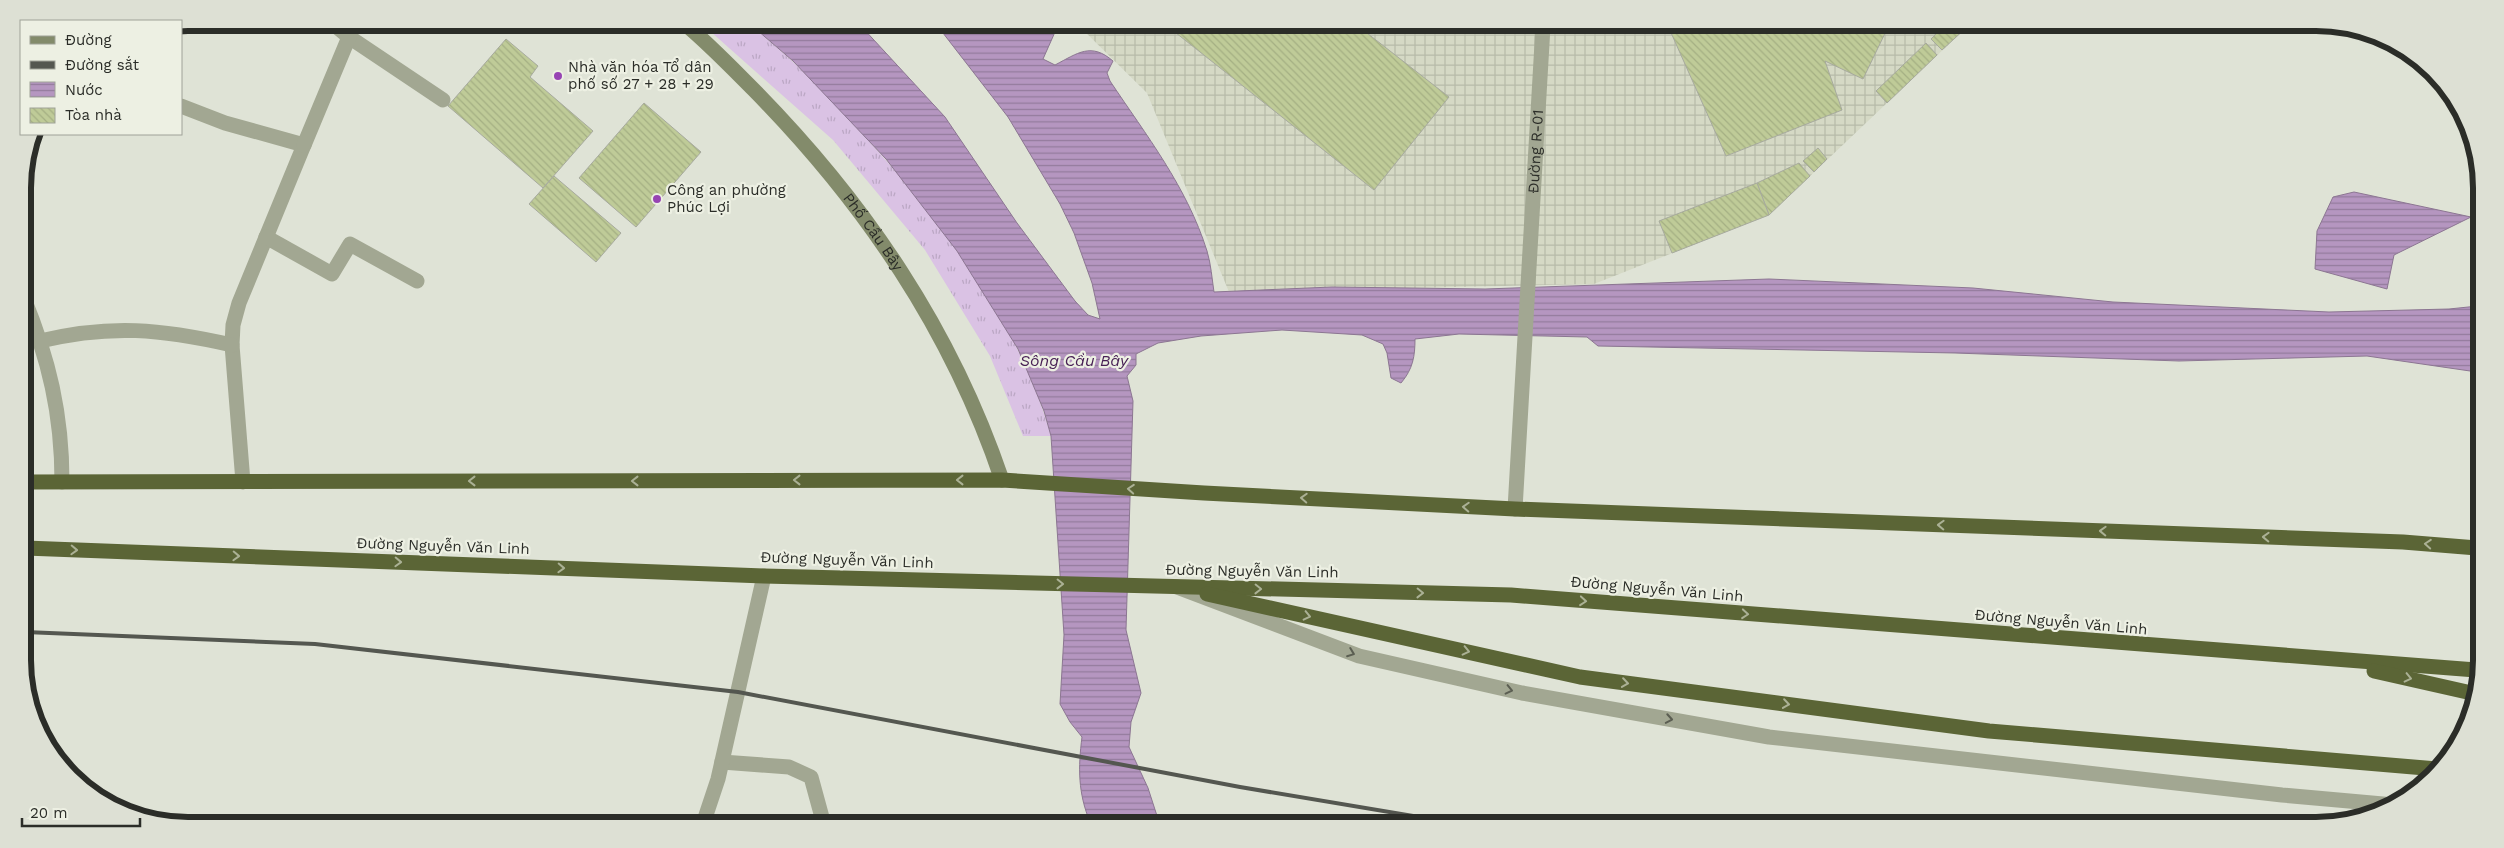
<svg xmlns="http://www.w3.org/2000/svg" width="2504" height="848" font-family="'Work Sans',sans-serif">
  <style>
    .industrial { fill: url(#industrial-grid) }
    .grass { fill: url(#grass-tufts) }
    .water { fill: url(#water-rules); stroke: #8c7692 }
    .building { fill: url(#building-back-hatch); stroke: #a7aa9e }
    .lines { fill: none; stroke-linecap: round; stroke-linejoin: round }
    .lane { stroke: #a2a792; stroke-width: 15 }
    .street { stroke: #a2a792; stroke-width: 15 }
    .secondary { stroke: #838b6b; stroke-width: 15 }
    .highway { stroke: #5b6536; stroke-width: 15 }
    .rail { stroke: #545750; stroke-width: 4 }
    .oneway { stroke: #abb195 }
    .oneway2 { stroke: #5b5e52 }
    .poi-dot { fill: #9744b3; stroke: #edf0e3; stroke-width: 2 }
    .labels { text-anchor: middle; stroke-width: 4.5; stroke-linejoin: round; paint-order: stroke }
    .poi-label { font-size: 15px; fill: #2b2d28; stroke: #edf0e3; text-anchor: start }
    .street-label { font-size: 15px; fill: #2b2d28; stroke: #edf0e3 }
    .water-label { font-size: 16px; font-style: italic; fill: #482055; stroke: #edf0e3 }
    .rim { fill: none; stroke: #2b2d28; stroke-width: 6 }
  </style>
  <defs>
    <pattern id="industrial-grid" width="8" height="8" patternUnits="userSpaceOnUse" patternTransform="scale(1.25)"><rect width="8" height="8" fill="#d5d9c5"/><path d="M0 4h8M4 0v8" fill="none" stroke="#b7bba9"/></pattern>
    <pattern id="grass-tufts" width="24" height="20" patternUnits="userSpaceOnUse" patternTransform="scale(1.25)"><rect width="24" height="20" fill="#dac2e4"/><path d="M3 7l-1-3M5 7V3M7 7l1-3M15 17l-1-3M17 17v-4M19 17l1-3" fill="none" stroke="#bba7c4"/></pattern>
    <pattern id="water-rules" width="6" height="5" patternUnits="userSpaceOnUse" patternTransform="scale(1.25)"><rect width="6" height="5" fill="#b596c0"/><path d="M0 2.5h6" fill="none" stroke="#937b9c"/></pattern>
    <pattern id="building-back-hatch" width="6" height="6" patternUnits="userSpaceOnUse" patternTransform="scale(1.25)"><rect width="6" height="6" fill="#bfcb98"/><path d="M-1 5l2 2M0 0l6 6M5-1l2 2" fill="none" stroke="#a4af83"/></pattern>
  </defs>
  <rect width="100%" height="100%" fill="#dfe3d6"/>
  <polygon class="industrial" points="1078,25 1967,27 1769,215 1594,284 1229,292 1147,93"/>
  <path class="grass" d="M702,24C712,24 743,21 751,25C757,28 763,35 768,40C790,58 809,77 828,97C920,194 1014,305 1051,436H1023L990,356L925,250L833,140Z"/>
  <g class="water">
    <path d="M750,24L861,26L945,117L1017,223L1075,301L1088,315L1100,319L1092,283L1074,233L1060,204L1008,117L936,24L1064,25L1055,32L1043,59L1055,65C1078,53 1091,42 1113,61L1107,73L1110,81C1146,135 1187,187 1207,251C1211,264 1212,279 1214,292L1332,287L1485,289L1769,279L1973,288L2113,302L2329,312L2449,309L2478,306L2477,372L2367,356L2179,361L1955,353L1598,346L1587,337L1459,334L1415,339C1415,356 1413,369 1401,383L1391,378L1387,353L1383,344L1362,335L1282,330L1201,336L1158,343L1136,354V365L1127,376L1133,401L1126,630L1141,693L1131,722L1129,747L1148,788L1159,822H1090C1078,793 1078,768 1082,737L1070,722L1060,704L1064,635L1051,436L1044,411L1018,349L957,251L886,159L793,61Z"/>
    <polygon points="2354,192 2471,217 2394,255 2387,289 2315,269 2317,231 2333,197"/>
  </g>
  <g class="building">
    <polygon points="1166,25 1358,26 1449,97 1374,190"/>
    <polygon points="1668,26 1888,27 1863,79 1825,61 1842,110 1726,156"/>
    <polygon points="1943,27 1967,27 1942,50 1931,39"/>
    <polygon points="506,39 538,66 530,77 593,131 543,188 448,106"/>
    <polygon points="1926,43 1937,55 1887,103 1876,91"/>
    <polygon points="644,103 701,152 636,227 579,178"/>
    <polygon points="1818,148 1827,159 1814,172 1803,161"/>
    <polygon points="1799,163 1810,176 1769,215 1757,183"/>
    <polygon points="554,176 621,233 596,262 529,204"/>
    <polygon points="1757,183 1769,215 1672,253 1659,221"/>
  </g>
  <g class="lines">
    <g class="lane">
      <polyline points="349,37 443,100"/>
      <polyline points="181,106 225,123 304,145 239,303 233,325 232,345 243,482"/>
      <polyline points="304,145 349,37 332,23"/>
      <polyline points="266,237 332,274 350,244 417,281"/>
      <path d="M23,296C49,359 62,414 62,482"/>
      <path d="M40,341C111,324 161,329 232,345"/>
      <path id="s1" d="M1515,509L1543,26"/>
      <polyline points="1177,587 1359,656 1522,693 1769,737 2282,795 2394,805"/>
    </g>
    <g class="street">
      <polyline points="722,762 789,767 811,777 823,821"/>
      <polyline points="704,821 718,779 764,576"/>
    </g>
    <path class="secondary" id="s2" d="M685,24C709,44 731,67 754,90C865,203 951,329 1002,480"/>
    <g class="highway">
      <polyline points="24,482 1002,480 1204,493 1515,509 2403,542 2477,548"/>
      <polyline points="25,548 764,576 1511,595 2476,670"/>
      <polyline points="1207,594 1580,677 1989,731 2437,769"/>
      <polyline points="2374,671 2476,694"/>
    </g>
    <polyline class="rail" points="25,632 315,644 738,692 1240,787 1455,823"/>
  </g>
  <defs><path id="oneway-chevron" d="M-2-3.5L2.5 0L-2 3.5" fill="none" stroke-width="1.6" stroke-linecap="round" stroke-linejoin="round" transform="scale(1.25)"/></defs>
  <g class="oneway">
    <use href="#oneway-chevron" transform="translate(797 480) rotate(180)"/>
    <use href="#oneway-chevron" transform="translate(960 480) rotate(180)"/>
    <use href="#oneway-chevron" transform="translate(472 481) rotate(180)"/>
    <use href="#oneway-chevron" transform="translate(635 481) rotate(180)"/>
    <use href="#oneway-chevron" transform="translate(1131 489) rotate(-176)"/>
    <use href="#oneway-chevron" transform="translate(1304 498) rotate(-177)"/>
    <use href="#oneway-chevron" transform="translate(1466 507) rotate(-177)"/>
    <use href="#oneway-chevron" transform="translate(1941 525) rotate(-178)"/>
    <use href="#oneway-chevron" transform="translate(2103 531) rotate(-178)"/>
    <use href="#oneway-chevron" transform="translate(2266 537) rotate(-178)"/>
    <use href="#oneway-chevron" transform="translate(2428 544) rotate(-176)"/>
    <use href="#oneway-chevron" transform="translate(74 550) rotate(2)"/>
    <use href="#oneway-chevron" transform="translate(236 556) rotate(2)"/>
    <use href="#oneway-chevron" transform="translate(398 562) rotate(2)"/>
    <use href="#oneway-chevron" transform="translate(561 568) rotate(2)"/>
    <use href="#oneway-chevron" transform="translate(1060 584) rotate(1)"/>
    <use href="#oneway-chevron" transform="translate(1258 589) rotate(1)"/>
    <use href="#oneway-chevron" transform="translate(1420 593) rotate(1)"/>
    <use href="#oneway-chevron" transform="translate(1583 601) rotate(5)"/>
    <use href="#oneway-chevron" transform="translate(1745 614) rotate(5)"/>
    <use href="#oneway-chevron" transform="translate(1307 616) rotate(13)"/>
    <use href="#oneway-chevron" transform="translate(1466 651) rotate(13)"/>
    <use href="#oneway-chevron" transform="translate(2408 678) rotate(13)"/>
    <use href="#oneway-chevron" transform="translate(1625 683) rotate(8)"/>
    <use href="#oneway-chevron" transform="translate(1786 704) rotate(8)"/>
  </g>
  <g class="oneway2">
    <use href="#oneway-chevron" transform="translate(1351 653) rotate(21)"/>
    <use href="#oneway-chevron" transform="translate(1509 690) rotate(13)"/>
    <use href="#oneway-chevron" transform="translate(1669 719) rotate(10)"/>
  </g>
  <g class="poi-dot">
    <circle cx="558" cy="76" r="5"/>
    <circle cx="657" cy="199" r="5"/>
  </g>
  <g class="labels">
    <g class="poi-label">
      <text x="568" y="72">Nhà văn hóa Tổ dân<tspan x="568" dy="17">phố số 27 + 28 + 29</tspan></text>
      <text x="667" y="195">Công an phường<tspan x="667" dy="17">Phúc Lợi</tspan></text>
    </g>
    <g class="street-label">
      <text dy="5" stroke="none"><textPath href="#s1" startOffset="358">Đường R-01</textPath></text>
      <text dy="5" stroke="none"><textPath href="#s2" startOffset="281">Phố Cầu Bây</textPath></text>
      <text transform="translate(443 546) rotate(2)" y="5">Đường Nguyễn Văn Linh</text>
      <text transform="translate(847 560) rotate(2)" y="5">Đường Nguyễn Văn Linh</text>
      <text transform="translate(1252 571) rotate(1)" y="5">Đường Nguyễn Văn Linh</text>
      <text transform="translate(1657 589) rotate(5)" y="5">Đường Nguyễn Văn Linh</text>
      <text transform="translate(2061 622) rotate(5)" y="5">Đường Nguyễn Văn Linh</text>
    </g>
    <g class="water-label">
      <text x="1074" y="366">Sông Cầu Bây</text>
    </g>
  </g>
  <path d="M0 0H2504V848H0ZM188 31H2316A157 157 0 0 1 2473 188V660A157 157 0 0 1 2316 817H188A157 157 0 0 1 31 660V188A157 157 0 0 1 188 31Z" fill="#dde0d4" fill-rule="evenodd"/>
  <path class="rim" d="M188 31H2316A157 157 0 0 1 2473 188V660A157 157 0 0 1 2316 817H188A157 157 0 0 1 31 660V188A157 157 0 0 1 188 31Z"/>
  <rect x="20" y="20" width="162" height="115" fill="#edf0e3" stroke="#9fa298"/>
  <rect x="30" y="36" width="25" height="8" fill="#838b6b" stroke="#9fa298"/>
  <text x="65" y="45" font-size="15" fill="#2b2d28">Đường</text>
  <rect x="30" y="61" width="25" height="8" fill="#545750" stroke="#9fa298"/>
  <text x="65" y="70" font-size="15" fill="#2b2d28">Đường sắt</text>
  <rect x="30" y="82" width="25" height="15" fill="url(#water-rules)" stroke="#9fa298"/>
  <text x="65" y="95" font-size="15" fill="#2b2d28">Nước</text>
  <rect x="30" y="108" width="25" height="15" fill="url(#building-back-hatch)" stroke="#9fa298"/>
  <text x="65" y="120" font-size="15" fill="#2b2d28">Tòa nhà</text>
  <path d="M22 818v8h118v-8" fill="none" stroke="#2b2d28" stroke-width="2.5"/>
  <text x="30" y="818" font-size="15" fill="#2b2d28" stroke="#edf0e3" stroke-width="4" paint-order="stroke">20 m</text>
</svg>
